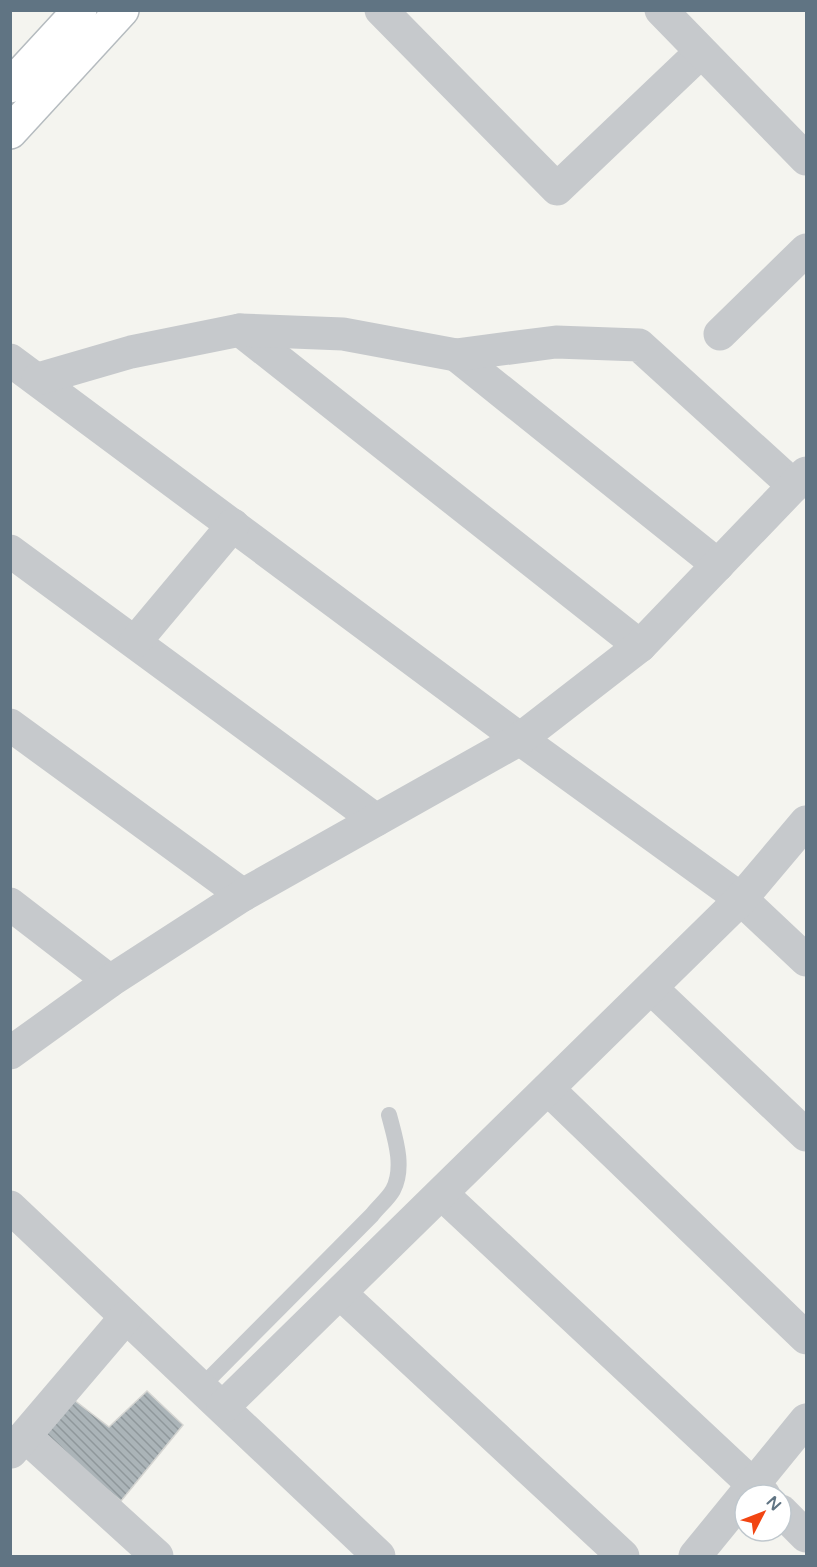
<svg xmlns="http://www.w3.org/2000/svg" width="817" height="1567" font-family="'Varela Round',sans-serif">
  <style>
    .building { fill: url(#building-back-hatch); stroke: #d5d5d2; stroke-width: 1.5 }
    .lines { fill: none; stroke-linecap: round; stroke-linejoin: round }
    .secondary-casing { stroke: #b5bbbf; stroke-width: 36 }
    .service { stroke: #c6c9cc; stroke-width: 16 }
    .minor { stroke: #c6c9cc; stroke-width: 33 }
    .secondary { stroke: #fff; stroke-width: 33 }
  </style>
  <defs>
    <pattern id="building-back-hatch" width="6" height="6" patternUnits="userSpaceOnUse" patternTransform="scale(1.5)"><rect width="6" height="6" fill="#abb4b8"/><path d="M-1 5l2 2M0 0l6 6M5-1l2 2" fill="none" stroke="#8f979b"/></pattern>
  </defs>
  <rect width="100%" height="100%" fill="#f4f4ef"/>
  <polygon class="building" points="147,1391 183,1425 121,1501 42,1436 74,1400 109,1427"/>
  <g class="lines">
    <g class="secondary-casing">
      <g id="secondary">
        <polyline points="10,86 80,10"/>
        <polyline points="10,132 122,10"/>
      </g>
    </g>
    <path class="service" d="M201,1387L372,1215C378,1207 388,1199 393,1190C405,1167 395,1138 389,1115"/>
    <g class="minor">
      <polyline points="381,10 557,189 701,52"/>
      <polyline points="661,10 806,159"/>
      <polyline points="240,330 640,646"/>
      <polyline points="720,334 806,250"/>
      <polyline points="456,355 718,565"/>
      <polyline points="10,360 520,739 741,899 806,960"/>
      <polyline points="38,379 131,352 240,330 343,334 456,355 556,342 639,345 794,486"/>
      <polyline points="10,551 376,820"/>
      <polyline points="135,642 233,525"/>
      <polyline points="10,725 243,895"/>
      <polyline points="10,904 110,981"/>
      <polyline points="651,988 806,1135"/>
      <polyline points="10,1053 110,981 243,895 520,739 640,646 806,473"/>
      <polyline points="548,1089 806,1338"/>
      <polyline points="442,1194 764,1495"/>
      <polyline points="10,1207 379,1556"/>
      <polyline points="341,1294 623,1556"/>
      <polyline points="223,1407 741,899 806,822"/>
      <polyline points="25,1436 157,1556"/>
      <polyline points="11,1452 126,1317"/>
      <polyline points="781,1511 806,1536"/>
      <polyline points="695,1556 806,1420"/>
    </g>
    <use href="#secondary" class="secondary"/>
  </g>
  <rect width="817" height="1567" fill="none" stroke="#607483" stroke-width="24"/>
  <g transform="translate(763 1513) rotate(48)"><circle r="28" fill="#ffffff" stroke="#bfc7cd" stroke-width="1.5"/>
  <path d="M0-4.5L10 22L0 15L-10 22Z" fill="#f24512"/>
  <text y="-9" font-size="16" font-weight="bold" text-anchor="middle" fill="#607483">N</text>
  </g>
</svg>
